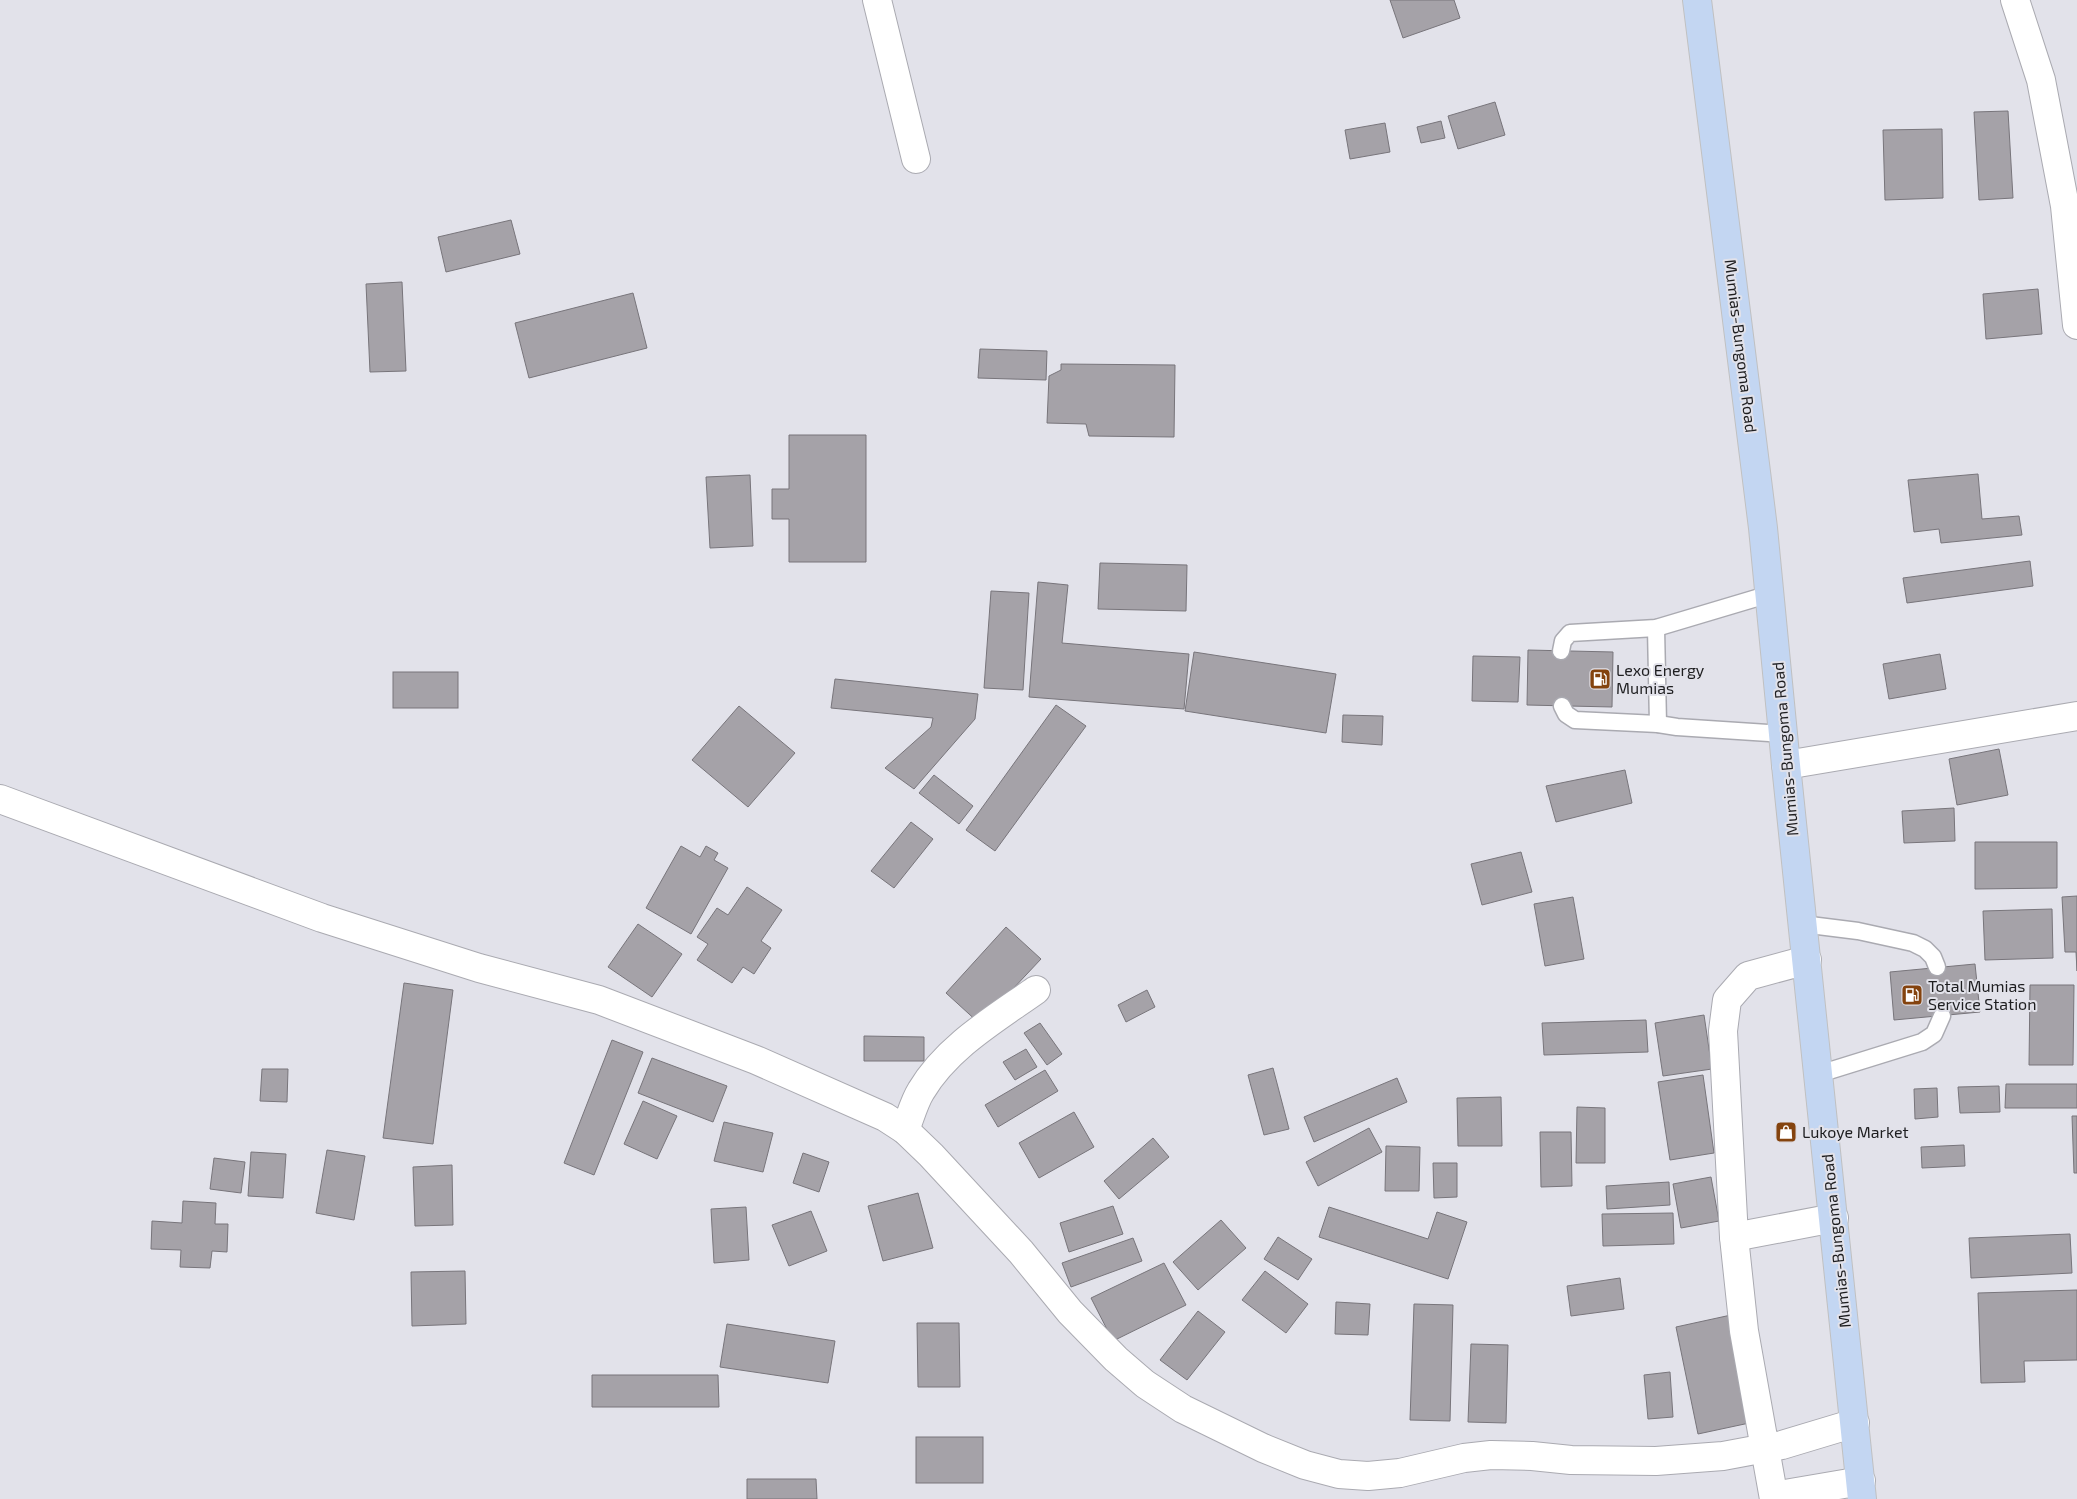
<svg xmlns="http://www.w3.org/2000/svg" width="2077" height="1499" font-family="'Exo 2',sans-serif">
  <style>
    .building { fill: #a5a2a8; stroke: #78757b }
    .lines { fill: none; stroke-linecap: round; stroke-linejoin: round }
    .service-casing { stroke: #aaaab1; stroke-width: 19 }
    .minor-casing { stroke: #aaaab1; stroke-width: 30 }
    .trunk-casing { stroke: #c0c0c1; stroke-width: 30 }
    .service { stroke: #fff; stroke-width: 16 }
    .minor { stroke: #fff; stroke-width: 28 }
    .trunk { stroke: #c3d6f2; stroke-width: 28 }
    .labels { text-anchor: middle; stroke-width: 4; stroke-linejoin: round; paint-order: stroke }
    .street-label { font-size: 16px; fill: #1e1e20; stroke: #e2e2ea }
    .poi-label { font-size: 16px; fill: #1e1e20; stroke: #e2e2ea; text-anchor: start }
  </style>
  <rect width="100%" height="100%" fill="#e2e2ea"/>
  <g class="building">
    <polygon points="1390,0 1454,0 1460,18 1403,38"/>
    <polygon points="1495,102 1505,135 1458,149 1448,116"/>
    <polygon points="2008,111 2013,198 1979,200 1974,112"/>
    <polygon points="1441,121 1445,138 1421,143 1417,127"/>
    <polygon points="1385,123 1390,152 1350,159 1345,130"/>
    <polygon points="1942,129 1943,198 1885,200 1883,130"/>
    <polygon points="511,220 520,254 446,272 438,237"/>
    <polygon points="402,282 406,371 370,372 366,284"/>
    <polygon points="2038,289 2042,334 1986,339 1983,294"/>
    <polygon points="633,293 647,348 529,378 515,323"/>
    <polygon points="980,349 1047,351 1046,380 978,378"/>
    <polygon points="1061,364 1175,365 1174,437 1089,436 1086,424 1047,423 1049,376 1061,370"/>
    <polygon points="789,435 866,435 866,562 789,562 789,519 772,519 772,489 789,489"/>
    <polygon points="1978,474 1982,519 2019,516 2022,535 1941,543 1939,529 1914,532 1908,480"/>
    <polygon points="750,475 753,546 710,548 706,477"/>
    <polygon points="2030,561 2033,586 1907,603 1903,578"/>
    <polygon points="1100,563 1187,565 1186,611 1098,609"/>
    <polygon points="1038,582 1068,585 1062,643 1189,654 1184,709 1029,697"/>
    <polygon points="991,591 1029,593 1023,690 984,688"/>
    <polygon points="1528,650 1613,652 1612,707 1527,705"/>
    <polygon points="1194,652 1336,674 1326,733 1185,711"/>
    <polygon points="1940,654 1946,689 1889,699 1883,664"/>
    <polygon points="1473,656 1520,657 1518,702 1472,701"/>
    <rect x="393" y="672" width="65" height="36"/>
    <polygon points="835,679 978,694 975,719 914,789 885,768 931,727 933,718 831,708"/>
    <polygon points="1056,705 1086,726 995,851 966,830"/>
    <polygon points="739,706 795,753 748,807 692,760"/>
    <polygon points="1343,715 1383,716 1382,745 1342,742"/>
    <polygon points="1999,749 2008,795 1957,805 1949,759"/>
    <polygon points="1625,770 1632,803 1556,822 1546,786"/>
    <polygon points="934,775 973,806 959,824 919,793"/>
    <polygon points="1954,808 1955,841 1904,843 1902,811"/>
    <polygon points="911,822 933,839 894,888 871,871"/>
    <polygon points="1975,842 2057,842 2057,888 1975,889"/>
    <polygon points="681,846 700,857 706,846 718,853 714,860 728,868 691,934 646,908"/>
    <polygon points="1521,852 1532,892 1482,905 1471,864"/>
    <polygon points="747,887 782,910 761,941 771,948 754,974 743,967 732,983 697,960 708,944 697,937 717,908 728,915"/>
    <polygon points="2077,896 2077,971 2076,952 2065,952 2062,897"/>
    <polygon points="1573,897 1584,959 1545,966 1534,904"/>
    <polygon points="2052,909 2053,958 1985,960 1983,911"/>
    <polygon points="638,924 682,954 652,997 608,967"/>
    <polygon points="1006,927 1041,959 980,1024 946,993"/>
    <polygon points="1975,964 1980,1012 1894,1020 1890,972"/>
    <polygon points="404,983 453,990 433,1144 383,1138"/>
    <polygon points="2030,985 2074,985 2073,1065 2029,1065"/>
    <polygon points="1147,990 1155,1007 1126,1022 1118,1005"/>
    <polygon points="1704,1015 1712,1069 1663,1076 1655,1023"/>
    <polygon points="1646,1020 1648,1052 1544,1055 1542,1023"/>
    <polygon points="1040,1023 1062,1054 1047,1065 1024,1033"/>
    <polygon points="864,1036 924,1037 924,1061 864,1061"/>
    <polygon points="612,1040 643,1052 594,1175 564,1163"/>
    <polygon points="1026,1049 1037,1067 1015,1080 1003,1062"/>
    <polygon points="652,1058 727,1086 713,1122 638,1093"/>
    <polygon points="1273,1068 1289,1129 1264,1135 1248,1075"/>
    <polygon points="262,1069 288,1069 287,1102 260,1101"/>
    <polygon points="1045,1070 1058,1091 998,1127 985,1105"/>
    <polygon points="1703,1075 1714,1153 1670,1160 1658,1082"/>
    <polygon points="1397,1078 1407,1102 1314,1142 1304,1117"/>
    <polygon points="2006,1084 2077,1084 2077,1108 2005,1108"/>
    <polygon points="1999,1086 2000,1112 1960,1113 1958,1087"/>
    <polygon points="1937,1088 1938,1117 1915,1119 1914,1089"/>
    <polygon points="1501,1097 1502,1146 1458,1146 1457,1098"/>
    <polygon points="643,1101 677,1116 657,1159 624,1144"/>
    <polygon points="1577,1107 1605,1108 1605,1163 1576,1163"/>
    <polygon points="1074,1112 1094,1147 1039,1178 1019,1143"/>
    <polygon points="2072,1116 2077,1116 2077,1173 2074,1173"/>
    <polygon points="724,1122 773,1133 763,1172 714,1161"/>
    <polygon points="1369,1128 1382,1152 1318,1186 1306,1162"/>
    <polygon points="1540,1132 1571,1132 1572,1186 1541,1187"/>
    <polygon points="1153,1138 1169,1157 1119,1199 1104,1181"/>
    <polygon points="1964,1145 1965,1166 1922,1168 1921,1147"/>
    <polygon points="1386,1146 1420,1147 1419,1191 1385,1191"/>
    <polygon points="327,1150 365,1156 354,1220 316,1213"/>
    <polygon points="251,1152 286,1154 283,1198 248,1196"/>
    <polygon points="803,1153 829,1162 819,1192 793,1183"/>
    <polygon points="214,1158 245,1162 241,1193 210,1189"/>
    <polygon points="1433,1163 1457,1163 1457,1197 1434,1198"/>
    <polygon points="452,1165 453,1225 415,1226 413,1167"/>
    <polygon points="1711,1177 1719,1221 1681,1228 1673,1184"/>
    <polygon points="1669,1182 1670,1205 1607,1209 1606,1186"/>
    <polygon points="918,1193 933,1248 883,1261 868,1206"/>
    <polygon points="183,1201 216,1203 215,1224 228,1224 227,1252 212,1251 210,1268 180,1267 181,1250 151,1249 152,1221 182,1223"/>
    <polygon points="1113,1206 1123,1234 1069,1252 1060,1223"/>
    <polygon points="746,1207 749,1260 714,1263 711,1209"/>
    <polygon points="1329,1207 1428,1239 1437,1212 1467,1222 1448,1279 1319,1237"/>
    <polygon points="811,1211 827,1251 789,1266 772,1225"/>
    <polygon points="1673,1213 1674,1244 1603,1246 1602,1214"/>
    <polygon points="1221,1220 1246,1248 1198,1290 1173,1262"/>
    <polygon points="2070,1234 2072,1273 1971,1278 1969,1238"/>
    <polygon points="1278,1237 1312,1259 1298,1280 1264,1259"/>
    <polygon points="1133,1238 1142,1261 1071,1287 1062,1263"/>
    <polygon points="1164,1263 1186,1305 1113,1341 1091,1298"/>
    <polygon points="465,1271 466,1324 412,1326 411,1272"/>
    <polygon points="1265,1271 1308,1304 1286,1333 1242,1300"/>
    <polygon points="1620,1278 1624,1309 1571,1316 1567,1286"/>
    <polygon points="2077,1290 2077,1360 2024,1361 2025,1382 1981,1383 1978,1293"/>
    <polygon points="1336,1302 1370,1304 1368,1335 1335,1334"/>
    <polygon points="1414,1304 1453,1305 1450,1421 1410,1420"/>
    <polygon points="1198,1311 1225,1332 1187,1380 1160,1360"/>
    <polygon points="1731,1315 1754,1422 1698,1434 1676,1327"/>
    <polygon points="917,1323 959,1323 960,1387 918,1387"/>
    <polygon points="727,1324 835,1341 828,1383 720,1367"/>
    <polygon points="1471,1344 1508,1345 1506,1423 1468,1422"/>
    <polygon points="1670,1372 1673,1417 1648,1419 1644,1375"/>
    <polygon points="592,1375 718,1375 719,1407 592,1407"/>
    <rect x="916" y="1437" width="67" height="46"/>
    <polygon points="747,1479 816,1479 817,1499 747,1499"/>
  </g>
  <g class="lines">
    <g class="service-casing">
      <g id="service">
        <polyline points="1656,628 1658,724"/>
        <polyline points="1561,651 1563,641 1570,633 1656,628 1770,594"/>
        <polyline points="1562,706 1566,714 1575,720 1658,724 1677,727 1783,734"/>
        <polyline points="1802,924 1858,931 1913,943 1925,949 1933,957 1937,967"/>
        <polyline points="1819,1074 1922,1042 1934,1034 1942,1016"/>
      </g>
    </g>
    <g class="minor-casing">
      <g id="minor">
        <polyline points="877,0 916,159"/>
        <polyline points="2015,0 2041,80 2065,206 2077,325"/>
        <polyline points="1786,765 2077,716"/>
        <polyline points="0,799 322,918 479,968 599,1000 756,1060 885,1117 905,1130 931,1155 1021,1252 1070,1312 1116,1359 1145,1384 1183,1409 1263,1448 1305,1465 1339,1474 1368,1476 1400,1473 1464,1458 1491,1455 1532,1456 1571,1460 1656,1461 1723,1456 1782,1445 1855,1423"/>
        <path d="M905,1130C910,1118 914,1102 921,1091C947,1047 995,1019 1036,990"/>
        <polyline points="1734,1237 1834,1218"/>
        <polyline points="1774,1496 1861,1481"/>
        <polyline points="1774,1499 1744,1331 1734,1237 1723,1031 1727,1000 1748,976 1807,960"/>
      </g>
    </g>
    <g class="trunk-casing">
      <polyline id="trunk" points="1697,0 1763,528 1786,765 1862,1499"/>
    </g>
    <use href="#service" class="service"/>
    <use href="#minor" class="minor"/>
    <use href="#trunk" class="trunk"/>
  </g>
  <defs>
    <g id="fuel-square" transform="scale(1.125)"><rect x="-9" y="-9" width="18" height="18" rx="4" fill="#84430e" stroke="#e2e2ea"/><path d="M-5.5-6h7V0h2V4h1.3V-2.5L3-4.5l.8-.8L6-3V5H2.5V1h-1V6h-7ZM-4.2-4.7v3.2H.2V-4.7Z" fill="#fff"/></g>
    <g id="shop-square" transform="scale(1.125)"><rect x="-9" y="-9" width="18" height="18" rx="4" fill="#84430e" stroke="#e2e2ea"/><path d="M-5-2.5h2.3a2.7 3.5 0 0 1 5.4 0H5L5.5 6h-11ZM-1.5-2.5h3a1.5 2.3 0 0 0-3 0Z" fill="#fff"/></g>
  </defs>
  <g fill-rule="evenodd">
    <use href="#fuel-square" x="1600" y="679"/>
    <use href="#fuel-square" x="1912" y="995"/>
    <use href="#shop-square" x="1786" y="1132"/>
  </g>
  <g class="labels">
    <g class="street-label">
      <text transform="translate(1741 346) rotate(83)" y="6">Mumias-Bungoma Road</text>
      <text transform="translate(1785 749) rotate(-95)" y="6">Mumias-Bungoma Road</text>
      <text transform="translate(1836 1241) rotate(-96)" y="6">Mumias-Bungoma Road</text>
    </g>
    <g class="poi-label">
      <text x="1616" y="676">Lexo Energy<tspan x="1616" dy="18">Mumias</tspan></text>
      <text x="1928" y="992">Total Mumias<tspan x="1928" dy="18">Service Station</tspan></text>
      <text x="1802" y="1138">Lukoye Market</text>
    </g>
  </g>
</svg>
